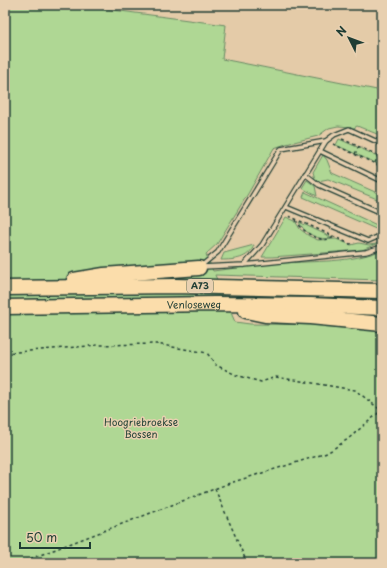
<svg xmlns="http://www.w3.org/2000/svg" width="387" height="568" font-family="'Playpen Sans',sans-serif">
  <style>
    .green { fill: #afd794; stroke: #678a64 }
    .lines { fill: none; stroke-linecap: round; stroke-linejoin: round }
    .service-casing { stroke: #1f3d34; stroke-width: 6 }
    .motorway-casing { stroke: #1f3d34; stroke-width: 17 }
    .path { stroke: #1f3d34; stroke-width: 1.5; stroke-dasharray: 3 3; stroke-linecap: butt }
    .service { stroke: #e8d0b0; stroke-width: 3.5 }
    .motorway { stroke: #fbddab; stroke-width: 14 }
    .labels { text-anchor: middle; stroke-width: 3; stroke-linejoin: round; paint-order: stroke }
    .shield { fill: #e8d0b0; stroke: #5b6959; stroke-width: 1 }
    .shield-label { font-size: 9px; font-weight: bold; fill: #1f3d34 }
    .street-label { font-size: 10px; fill: #1f3d34; stroke: #e8d0b0 }
    .park-label { font-size: 10px; fill: #264539; stroke: #e8d0b0 }
  </style>
  <rect width="100%" height="100%" fill="#e4cba8"/>
  <filter id="ink" filterUnits="userSpaceOnUse"><feTurbulence type="fractalNoise" baseFrequency=".025" numOctaves="2"/><feDisplacementMap in="SourceGraphic" scale="8" xChannelSelector="R" yChannelSelector="G"/><feConvolveMatrix kernelMatrix="1 2 1 2 8 2 1 2 1" color-interpolation-filters="sRGB"/></filter>
  <g filter="url(#ink)">
    <g class="green">
      <path d="M5,5H75L226,25L222,59L382,91V136L357,126L352,129L351,127L338,126L329,128L318,136L286,144L274,148L249,192L217,244L206,254L213,271C236,268 259,265 281,263C315,261 351,263 382,250V280L215,275L235,322L250,324L341,325L382,330V563H5Z"/>
      <polygon points="339,139 382,158 382,166 336,145"/>
      <polygon points="323,155 327,160 332,173 382,195 382,201 328,179 318,181 315,179 313,172"/>
      <polygon points="307,180 315,186 317,196 302,188"/>
      <polygon points="305,192 379,226 378,230 303,197"/>
      <polygon points="286,217 295,221 300,229 309,236 318,240 336,239 351,245 359,243 369,245 376,244 382,241 382,242 362,250 272,257 262,257"/>
      <path d="M299,222L333,238C319,241 305,234 299,222Z"/>
      <path d="M254,245C249,259 234,260 221,260L224,253Z"/>
    </g>
    <g class="lines">
      <g class="service-casing">
        <g id="service">
          <polyline points="320,151 382,181"/>
          <polyline points="305,174 319,185 382,213"/>
          <polyline points="286,207 368,241 382,235"/>
          <polyline points="244,265 262,245 326,141 334,135 349,129 382,144"/>
          <polyline points="201,266 218,252 281,149 326,141"/>
          <polyline points="202,267 244,265 366,252 382,247"/>
        </g>
      </g>
      <g class="motorway-casing">
        <g id="motorway">
          <polyline points="74,280 104,275 199,268"/>
          <polyline points="5,288 175,286 382,291"/>
          <path id="s1" d="M5,307L215,304L311,305L382,308"/>
          <polyline points="246,311 265,315 310,317 382,324"/>
        </g>
      </g>
      <g class="path">
        <polyline points="342,139 382,157"/>
        <polyline points="333,144 382,167"/>
        <polyline points="355,154 359,146"/>
        <polyline points="375,163 378,155"/>
        <polyline points="289,216 350,244 355,243"/>
        <path d="M296,220C302,232 321,245 334,237"/>
        <polyline points="5,353 99,345 156,344 207,353 216,365 236,375 261,382 276,377 355,390 382,411"/>
        <polyline points="215,489 247,563"/>
        <polyline points="19,563 230,483 327,453 348,439 382,410"/>
      </g>
      <use href="#service" class="service"/>
      <use href="#motorway" class="motorway"/>
    </g>
  </g>
  <g class="labels">
    <rect class="shield" x="187" y="279" width="26" height="14" rx="3"/>
    <g class="shield-label">
      <text x="200" y="289">A73</text>
    </g>
    <g class="street-label">
      <text dy="4" stroke="none"><textPath href="#s1" startOffset="189">Venloseweg</textPath></text>
    </g>
    <g class="park-label">
      <text x="141" y="426">Hoogriebroekse<tspan x="141" dy="12">Bossen</tspan></text>
    </g>
  </g>
  <rect width="387" height="568" fill="none" stroke="#e8d0b0" stroke-width="20"/>
  <rect x="10" y="10" width="367" height="548" fill="none" stroke="#1f3d34" stroke-width="1.5" filter="url(#ink)"/>
  <g transform="translate(349 38) rotate(312)" stroke="#e8d0b0" stroke-width="3" paint-order="stroke">
  <path d="M0-3L7 15L0 10L-7 15Z" fill="#1f3d34"/>
  <text y="-6" font-size="11" font-weight="bold" text-anchor="middle" fill="#1f3d34">N</text>
  </g>
  <path d="M20 542v6h70v-6" fill="none" stroke="#1f3d34" stroke-width="2"/>
  <text x="26" y="542" font-size="12" fill="#1f3d34" stroke="#e8d0b0" stroke-width="3" paint-order="stroke">50 m</text>
</svg>
